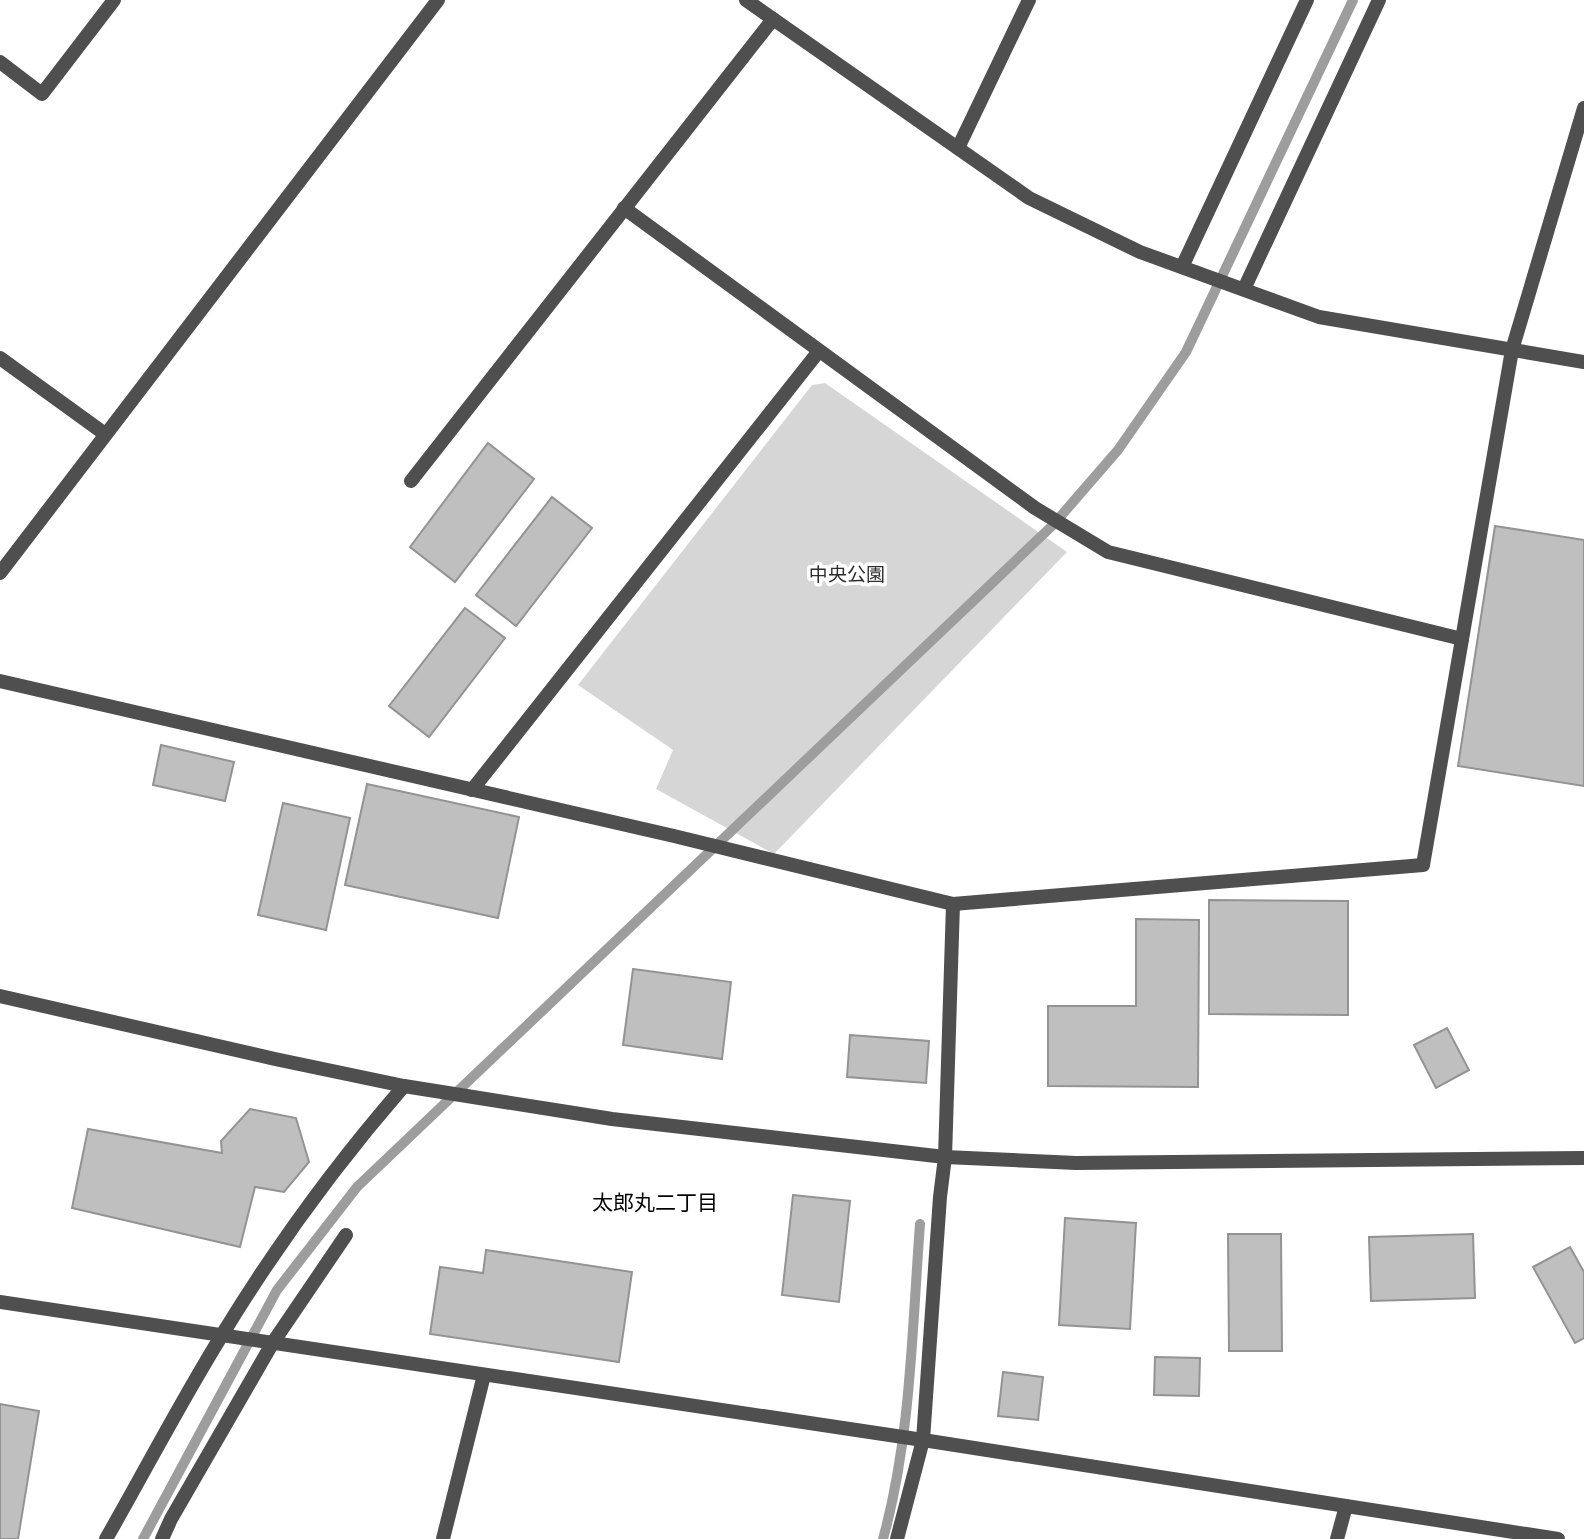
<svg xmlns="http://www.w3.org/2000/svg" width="1584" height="1539" font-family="Ubuntu,'Noto Sans JP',sans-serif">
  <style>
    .green { fill: #d6d6d6 }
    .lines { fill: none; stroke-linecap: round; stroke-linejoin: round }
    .stream { stroke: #9d9d9d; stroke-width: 10 }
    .building { fill: #bfbfbf; stroke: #939393; stroke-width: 2 }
    .minor { stroke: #4f4f4f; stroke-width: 14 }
    .tertiary { stroke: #4f4f4f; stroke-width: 14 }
    .labels { text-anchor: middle; stroke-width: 7; stroke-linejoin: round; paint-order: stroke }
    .park-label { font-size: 19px; fill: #2d2d2d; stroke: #fff }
    .neighbourhood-label { font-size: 21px; fill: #000; stroke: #fff }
  </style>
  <rect width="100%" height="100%" fill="#fff"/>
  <polygon class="green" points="825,383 1067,552 774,854 656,789 673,750 578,685 812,385"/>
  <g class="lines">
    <g class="stream">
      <polyline points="143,1539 277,1290 357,1187 1053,525 1118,450 1186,352 1353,0"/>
      <path d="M883,1539C911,1438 912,1329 920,1224"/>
    </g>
  </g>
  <g class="building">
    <polygon points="488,443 534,479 455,582 410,547"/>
    <polygon points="552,497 592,528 516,626 476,595"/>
    <polygon points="1495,526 1584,540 1584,786 1458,766"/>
    <polygon points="465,608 505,638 429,737 389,706"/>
    <polygon points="161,745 234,762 225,801 153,785"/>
    <polygon points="367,784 519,817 498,918 345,885"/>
    <polygon points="283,803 350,818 326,930 258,915"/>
    <polygon points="1209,900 1348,901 1348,1015 1209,1014"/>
    <polygon points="1136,919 1199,920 1198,1087 1048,1086 1048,1006 1136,1006"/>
    <polygon points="633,969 731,982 722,1059 623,1045"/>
    <polygon points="1447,1028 1469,1070 1436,1088 1414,1045"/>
    <polygon points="850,1035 929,1041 926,1083 847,1077"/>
    <polygon points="250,1109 296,1118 309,1162 284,1192 255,1187 240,1247 72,1208 88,1129 222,1153 221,1141"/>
    <polygon points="793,1195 850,1201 839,1302 782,1295"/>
    <polygon points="1065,1218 1136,1223 1130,1329 1059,1325"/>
    <polygon points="1228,1234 1281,1234 1282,1351 1229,1351"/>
    <polygon points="1473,1234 1475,1298 1371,1301 1369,1237"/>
    <polygon points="1570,1247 1584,1272 1584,1338 1575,1343 1533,1267"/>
    <polygon points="486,1250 632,1272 619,1362 430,1334 440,1267 483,1273"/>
    <polygon points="1155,1357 1200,1358 1199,1396 1154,1395"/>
    <polygon points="1003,1372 1043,1377 1038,1420 998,1416"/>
    <polygon points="0,1404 39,1411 18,1539 0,1539"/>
  </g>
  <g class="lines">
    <g class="minor">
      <polyline points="0,62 42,94 114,0"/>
      <polyline points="958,148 1029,0"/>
      <polyline points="624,208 1035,508 1108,552 1462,639"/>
      <polyline points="1182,267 1307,0"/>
      <polyline points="1244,289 1379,0"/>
      <polyline points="0,358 105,434"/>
      <polyline points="411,481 773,19"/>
      <polyline points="0,681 674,836 953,904 1423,865 1512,350 1584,108"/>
      <polyline points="472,790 819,351"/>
      <polyline points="0,1302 923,1440 1558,1539"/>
      <path d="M106,1539C145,1471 181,1401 222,1335C275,1248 337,1163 404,1086"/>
      <polyline points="162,1539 171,1519 272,1344 346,1235"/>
      <polyline points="443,1539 484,1375"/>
      <polyline points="897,1539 923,1440 940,1197 945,1157 953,904"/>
      <polyline points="1337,1539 1346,1506"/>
    </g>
    <g class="tertiary">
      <polyline points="746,0 1029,198 1140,252 1319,317 1584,362"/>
      <polyline points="0,573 438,0"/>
      <polyline points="0,996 275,1059 404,1086 612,1119 945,1157 1076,1163 1584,1158"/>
    </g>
  </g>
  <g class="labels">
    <g class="park-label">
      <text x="847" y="581">中央公園</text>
    </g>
    <g class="neighbourhood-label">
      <text x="655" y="1210">太郎丸二丁目</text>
    </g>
  </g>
</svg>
